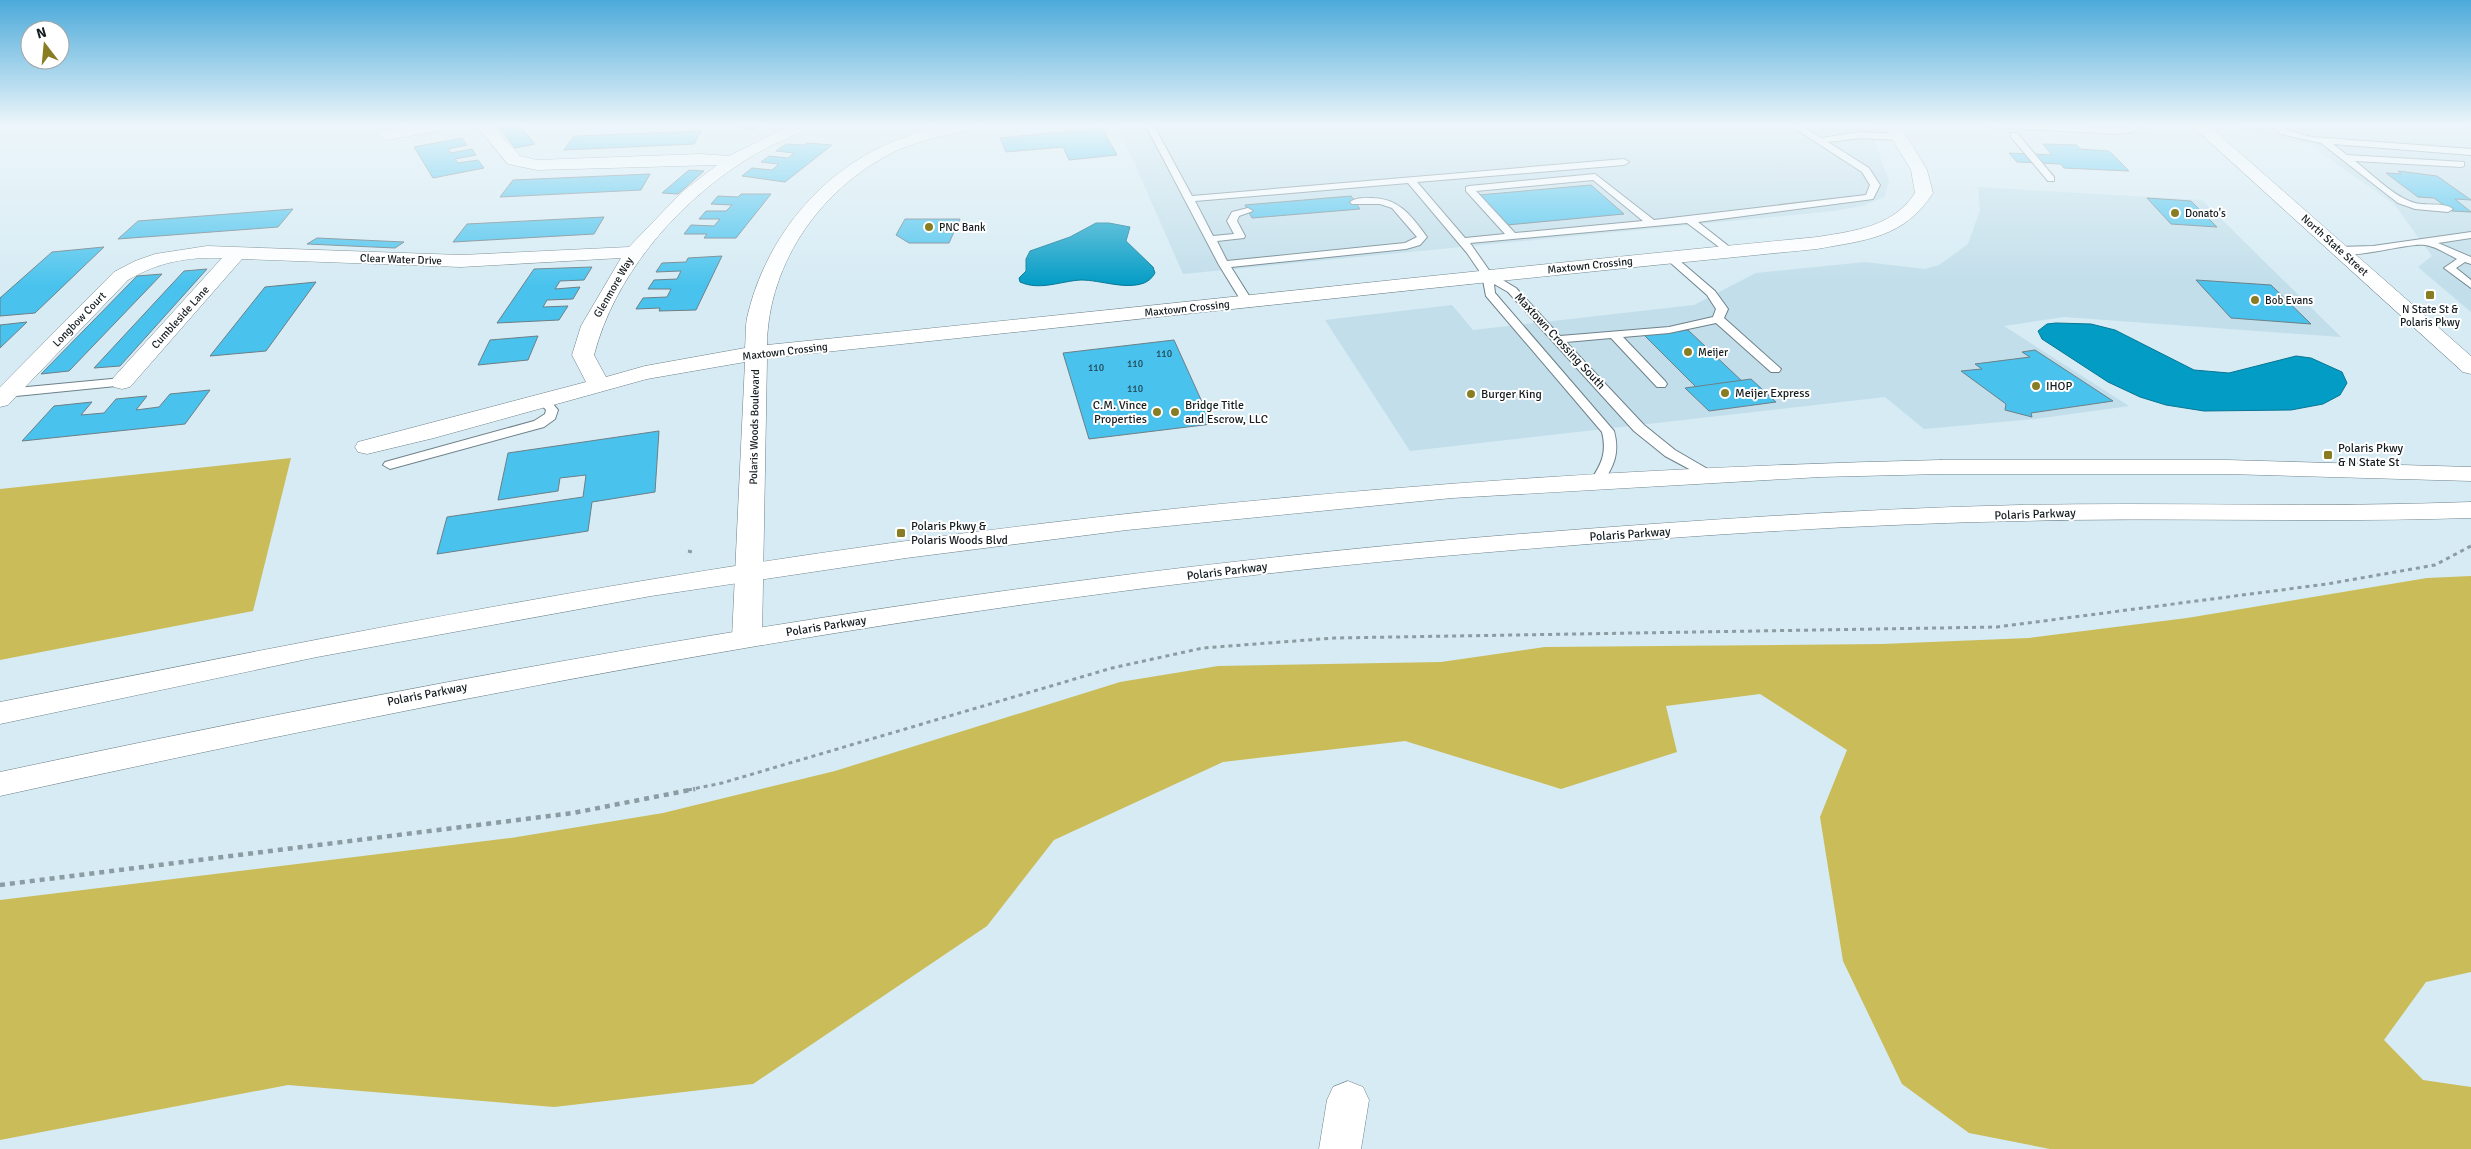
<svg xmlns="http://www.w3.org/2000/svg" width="2471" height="1149" font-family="Signika,sans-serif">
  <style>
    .built { fill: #c1deea }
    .forest { fill: #cabc59 }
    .water { fill: #039cc5; stroke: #087694 }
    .building { fill: #49c3ed; stroke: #6c7f87 }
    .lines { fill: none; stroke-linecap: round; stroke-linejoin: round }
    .lane-casing { stroke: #6e8189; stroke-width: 2 }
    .street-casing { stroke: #6e8189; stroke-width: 1 }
    .primary-casing { stroke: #6e8189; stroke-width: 1 }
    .path-far1 { stroke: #8c9ca3; stroke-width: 3; stroke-dasharray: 4 4; stroke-linecap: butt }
    .path { stroke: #8c9ca3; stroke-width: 4.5; stroke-dasharray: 5 5; stroke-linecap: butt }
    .lane { fill: #fff; fill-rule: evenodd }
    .street { fill: #fff; fill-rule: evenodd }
    .primary { fill: #fff; fill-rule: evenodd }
    .poi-dot { fill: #897d23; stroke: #fff; stroke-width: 2 }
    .labels { text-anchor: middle; stroke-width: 4; stroke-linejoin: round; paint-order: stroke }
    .number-label { font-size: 10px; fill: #224653 }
    .far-poi-label { font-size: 11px; fill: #151d20; stroke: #fff; text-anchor: start }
    .far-street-label { font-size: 11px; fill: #151d20; stroke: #fff }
    .street-label { font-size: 12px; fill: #151d20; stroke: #fff }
    .poi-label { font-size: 12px; fill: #151d20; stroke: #fff; text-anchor: start }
  </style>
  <rect width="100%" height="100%" fill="#d6ebf4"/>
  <g class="built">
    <polygon points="1117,124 1868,124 1889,181 1885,197 1862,206 1834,211 1183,274"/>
    <polygon points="1924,124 2141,124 2153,136 1925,124"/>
    <polygon points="2239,124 2471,124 2471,312 2418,267 2432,256 2394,204 2310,145 2243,130"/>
    <polygon points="1978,187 2202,200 2341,337 2064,317 2004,326 2129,406 2035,419 1924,429 1885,397 1410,451 1325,320 1452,305 1473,330 1694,305 1756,273 1865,262 1925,269 1939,265 1968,244 1980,210"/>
  </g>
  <g class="forest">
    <polygon points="291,458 253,611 0,660 0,489"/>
    <polygon points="2471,576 2471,972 2426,982 2384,1040 2423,1080 2471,1087 2471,1149 2050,1149 1969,1133 1902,1084 1843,961 1820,817 1847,750 1760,694 1666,706 1677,752 1561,789 1405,741 1223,762 1054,840 987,926 753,1084 554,1107 288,1085 0,1140 0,900 511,838 663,813 835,771 1120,682 1218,666 1441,662 1545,647 1882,644 2029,638 2187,618 2427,578"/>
  </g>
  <g class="water">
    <path d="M1096,223H1109L1130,227L1126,241L1153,267L1155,273C1152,278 1149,281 1144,283C1125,290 1101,280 1081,280C1061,281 1040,291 1020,282L1019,278L1026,271V259L1030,251L1070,237Z"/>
    <polygon points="2056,323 2091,324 2115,330 2194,370 2229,373 2296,356 2311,358 2342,372 2347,383 2340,395 2323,404 2291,410 2204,411 2166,405 2140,397 2108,382 2042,339 2038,331 2047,324"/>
  </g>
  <g class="building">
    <polygon points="518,124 535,144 515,148 498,126"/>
    <polygon points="730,124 768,124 752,130"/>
    <polygon points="2040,124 2108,124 2113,129 2041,125"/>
    <polygon points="1102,128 1117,155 1069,160 1063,147 1006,152 1000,138"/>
    <polygon points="701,131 694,144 564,150 574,136"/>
    <polygon points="462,138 467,145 448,149 451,153 472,149 476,155 455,159 458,163 478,160 484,168 433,178 414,147"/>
    <polygon points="807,143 832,145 785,182 742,176 752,168 772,170 779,164 761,162 769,156 788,158 794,153 776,151 786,144 804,145"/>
    <polygon points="2043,144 2077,145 2080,149 2109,151 2129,171 2064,168 2061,164 2017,162 2009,153 2052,155"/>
    <polygon points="689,170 704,171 678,194 662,193"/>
    <polygon points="2398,171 2437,176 2471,200 2455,199 2471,212 2452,211 2434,198 2418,197 2386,173 2401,174"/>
    <polygon points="650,174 641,190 500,197 513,180"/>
    <polygon points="1591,185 1624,214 1507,225 1479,195"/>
    <polygon points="741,194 771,194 736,238 704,238 707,234 684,234 691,225 714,226 720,219 699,219 706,211 726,211 732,205 711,204 718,196 738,197"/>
    <polygon points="1351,196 1360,209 1252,218 1245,205"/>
    <polygon points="2147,198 2191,201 2217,227 2171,224"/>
    <polygon points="293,209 278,227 118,239 138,221"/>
    <polygon points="604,217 594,234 453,242 467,224"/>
    <polygon points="905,219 960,219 949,243 909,243 896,235"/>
    <polygon points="317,238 404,242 395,248 307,244"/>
    <polygon points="104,247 35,313 0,316 0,298 52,252"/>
    <polygon points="722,256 696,310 659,311 660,308 636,309 643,298 667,297 671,289 648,289 654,280 677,279 681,271 656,272 662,263 686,262 688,258"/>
    <polygon points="592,267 584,280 560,281 555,289 580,287 573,299 547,300 543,307 568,306 559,320 497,323 534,269"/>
    <polygon points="207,269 120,366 94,368 184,271"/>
    <polygon points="162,274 69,371 41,374 137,276"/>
    <polygon points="2196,280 2271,285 2311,324 2231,318"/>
    <polygon points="316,282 266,351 210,356 265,287"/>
    <polygon points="27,322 0,348 0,325"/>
    <polygon points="1688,330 1745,384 1699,390 1644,335"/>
    <polygon points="538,336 528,360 478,365 490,340"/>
    <polygon points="1174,340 1212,424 1089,439 1063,353"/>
    <polygon points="2035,350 2113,401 2031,413 2032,417 2005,410 2006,404 1961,371 1982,369 1975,364 2030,357 2022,352"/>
    <polygon points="1751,379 1776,402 1709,411 1685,388"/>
    <polygon points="210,390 185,424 22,441 54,406 92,402 81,415 104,413 116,399 147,396 136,410 159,407 170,394"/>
    <polygon points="659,431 655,492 592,502 588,531 437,554 447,517 583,497 586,475 560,478 558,491 498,500 508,453"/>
  </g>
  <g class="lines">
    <g class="lane-casing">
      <g id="lane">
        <path d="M1145,124H1153L1192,196L1624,159L1629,162L1624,165L1417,182L1465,238L1505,234L1466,191V187L1469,186L1595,174L1654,220L1866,195L1870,185L1862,172L1788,124H1798L1821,138L1861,132L1897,134L1901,137L1897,140L1861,138L1828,142L1869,168L1880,185L1873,199L1698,222L1731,248L1732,250L1727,253L1687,223L1470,243L1491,273L1516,288L1560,336L1669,327L1713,317L1716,309L1707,295L1664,257L1669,254L1673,255L1715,291L1728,309L1724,318L1781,369L1779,372H1771L1716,323L1669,333L1623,337L1665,381L1667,384L1665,387H1657L1611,338L1566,342L1644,425L1675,450L1718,475L1716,478H1706L1665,456L1634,431L1508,292L1494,284L1495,293L1614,431C1620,453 1614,466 1602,484L1597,485L1590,481C1602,464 1607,452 1602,432L1486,296L1482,275L1467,253L1408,183L1195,201L1213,236L1234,234L1227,221L1232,212L1248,208L1253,211L1239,216L1237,221L1245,236L1244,238L1217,241L1227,261L1405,243L1417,237L1392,208L1380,204H1352L1350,202C1355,198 1362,198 1369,198C1398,197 1411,215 1427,237L1420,245L1406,249L1231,267L1253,302L1247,305L1243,304L1219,265ZM1593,180L1643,221L1515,233L1476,191Z"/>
        <polygon points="1984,124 2118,128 2127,128 2124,124 2133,124 2136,128 2134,132 2118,134 1988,127"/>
        <path d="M2271,124H2280L2287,130L2311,137L2471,149V155L2333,144L2347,155L2464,162V166L2461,167L2355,161C2373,175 2394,197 2415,203C2426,206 2444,202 2453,209L2448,212L2415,209L2398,203L2321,143L2281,134Z"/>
        <polygon points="2011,133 2017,133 2054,177 2054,181 2048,181 2011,137"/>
        <path d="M2471,232V238L2438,243L2471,257V264L2465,262L2456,268L2471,280V288L2444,268L2457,259C2447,254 2435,246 2425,245C2406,242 2347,263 2334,250L2339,247L2373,246Z"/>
        <polygon points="122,378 126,379 128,382 126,385 6,397 0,393 6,389"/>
        <polygon points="544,397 548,398 558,410 555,419 544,427 390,469 383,465 385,462 534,421 545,414 546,410 538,401"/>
      </g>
    </g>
    <g class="street-casing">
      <g id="street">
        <polygon points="422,124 457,124 449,129 387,140 379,135 381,132"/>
        <path d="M475,124H491L520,156L537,160L700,154L729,156L793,124H815L812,127C787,138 761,149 738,165C672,209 614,278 594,355L606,377L645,366L745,348C746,339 745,328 747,318C766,234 827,163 908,136C922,131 937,125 952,124C962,123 973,124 983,124L980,127C954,134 926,138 900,149C824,184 768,261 767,345C1117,310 1467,271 1817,237C1854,231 1893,227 1915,193L1911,170L1883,124H1899L1927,170L1933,193C1904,238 1866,240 1817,249C1467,283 1117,322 767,358L762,638L757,645L747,647L737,645L732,638L745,362L647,379L434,438L367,454L358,452L355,447L358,442L586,382L572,355L581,326L621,258L461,267L242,259L130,387L122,389L114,387L111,382L114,377L222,258C187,257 158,262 128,280L8,405L0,407V387L114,272L135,261L155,254L207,246L461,255L629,247L682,192L717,165L537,170L508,164Z"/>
        <polygon points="1348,1081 1363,1087 1369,1100 1361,1149 1319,1149 1327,1100 1333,1087"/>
      </g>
    </g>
    <g class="primary-casing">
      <g id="primary">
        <polygon points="2190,124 2207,124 2471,356 2471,374 2463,372"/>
        <path d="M1941,460H2227L2471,467V481L2227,474H1941L1820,477L1452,498L1127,530L906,558L651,596L317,657L0,724V702C216,659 431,616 648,580C1075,509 1508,470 1941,460Z"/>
        <path d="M2471,502V518C2321,523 2170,517 2020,521C1824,525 1628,540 1432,557C950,600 473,692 0,796V772C502,665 1008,575 1520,534C1687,521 1853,509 2020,505C2171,502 2321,508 2471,502Z"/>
      </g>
    </g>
    <g class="path-far1">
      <polyline points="688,551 692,552"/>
      <polyline points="688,790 722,783 1112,668 1203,648 1334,638 1997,627 2327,584 2435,565 2471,546"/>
    </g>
    <polyline class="path" points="0,885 573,813 695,789"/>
    <use href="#lane" class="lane"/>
    <use href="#street" class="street"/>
    <use href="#primary" class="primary"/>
  </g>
  <linearGradient id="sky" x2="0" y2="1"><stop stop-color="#4caada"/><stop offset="0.44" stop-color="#edf6fa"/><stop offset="1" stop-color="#edf6fa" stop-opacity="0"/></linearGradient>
  <rect width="2471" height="285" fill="url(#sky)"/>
  <g class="poi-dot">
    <circle cx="2175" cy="213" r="5"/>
    <circle cx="929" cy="227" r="5"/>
    <rect x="2425" y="290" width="10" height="10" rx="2.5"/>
    <circle cx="2255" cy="300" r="5"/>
    <circle cx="1688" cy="352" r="5"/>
    <circle cx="2036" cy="386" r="5"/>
    <circle cx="1725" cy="393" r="5"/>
    <circle cx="1471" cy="394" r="5"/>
    <circle cx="1157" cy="412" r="5"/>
    <circle cx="1175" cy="412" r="5"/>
    <rect x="2323" y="450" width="10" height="10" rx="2.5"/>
    <rect x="896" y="528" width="10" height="10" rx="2.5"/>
  </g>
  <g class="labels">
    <g class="number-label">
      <text x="1164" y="357">110</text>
      <text x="1135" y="367">110</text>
      <text x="1096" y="371">110</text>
      <text x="1135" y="392">110</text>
    </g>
    <g class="far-poi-label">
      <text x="2185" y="217">Donato's</text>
      <text x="939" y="231">PNC Bank</text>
      <text x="2265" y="304">Bob Evans</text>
      <text x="2430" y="313" text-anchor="middle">N State St &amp;<tspan x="2430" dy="13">Polaris Pkwy</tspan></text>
      <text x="1698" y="356">Meijer</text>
    </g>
    <g class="far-street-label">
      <text transform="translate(2335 245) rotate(42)" y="4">North State Street</text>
      <text transform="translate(401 259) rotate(2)" y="4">Clear Water Drive</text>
      <text transform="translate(1590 265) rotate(-6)" y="4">Maxtown Crossing</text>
      <text transform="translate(613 287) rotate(-60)" y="4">Glenmore Way</text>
      <text transform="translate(1187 308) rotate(-6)" y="4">Maxtown Crossing</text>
      <text transform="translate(180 317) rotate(-48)" y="4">Cumbleside Lane</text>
      <text transform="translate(79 319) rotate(-46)" y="4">Longbow Court</text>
      <text transform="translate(785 351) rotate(-7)" y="4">Maxtown Crossing</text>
      <text transform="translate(754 427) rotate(-89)" y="4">Polaris Woods Boulevard</text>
    </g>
    <g class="street-label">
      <text transform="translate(1560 341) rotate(47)" y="4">Maxtown Crossing South</text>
      <text transform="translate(2035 514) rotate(-2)" y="4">Polaris Parkway</text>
      <text transform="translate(1630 534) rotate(-4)" y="4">Polaris Parkway</text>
      <text transform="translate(1227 571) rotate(-7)" y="4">Polaris Parkway</text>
      <text transform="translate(826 626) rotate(-9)" y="4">Polaris Parkway</text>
      <text transform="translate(427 694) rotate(-11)" y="4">Polaris Parkway</text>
    </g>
    <g class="poi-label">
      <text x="2046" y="390">IHOP</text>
      <text x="1735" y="397">Meijer Express</text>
      <text x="1481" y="398">Burger King</text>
      <text x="1147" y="409" text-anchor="end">C.M. Vince<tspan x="1147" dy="14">Properties</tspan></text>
      <text x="1185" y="409">Bridge Title<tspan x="1185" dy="14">and Escrow, LLC</tspan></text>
      <text x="2338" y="452">Polaris Pkwy<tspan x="2338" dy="14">&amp; N State St</tspan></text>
      <text x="911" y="530">Polaris Pkwy &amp;<tspan x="911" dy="14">Polaris Woods Blvd</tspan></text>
    </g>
  </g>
  <g transform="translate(45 45) rotate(344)"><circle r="24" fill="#ffffff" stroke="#a1a5a6"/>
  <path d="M0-4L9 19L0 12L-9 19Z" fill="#897d23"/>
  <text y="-8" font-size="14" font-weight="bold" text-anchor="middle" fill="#151d20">N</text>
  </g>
</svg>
